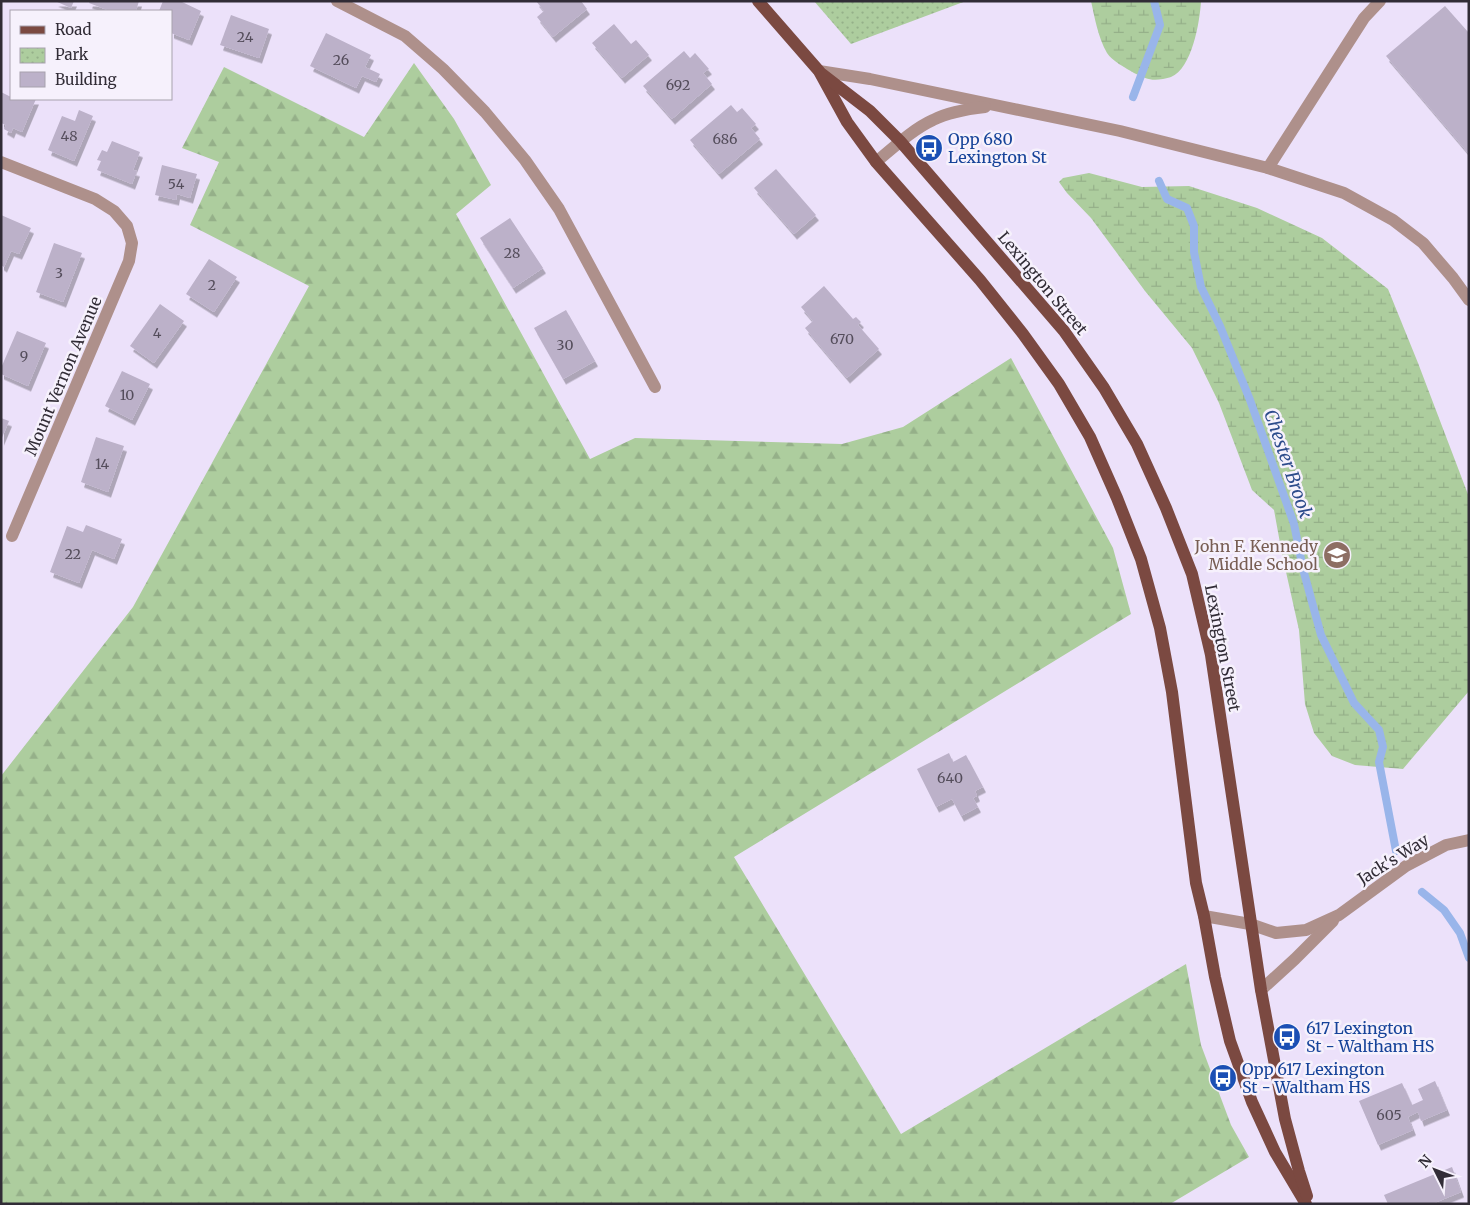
<svg xmlns="http://www.w3.org/2000/svg" width="1470" height="1205" font-family="Merriweather,serif">
  <style>
    .forest { fill: url(#forest-firs) }
    .wetland { fill: url(#wetland-marsh) }
    .park { fill: url(#park-dots) }
    .lines { fill: none; stroke-linecap: round; stroke-linejoin: round }
    .stream { stroke: #99b5ea; stroke-width: 8 }
    .building { fill: #bcb1c9; filter: url(#shadow) }
    .minor { stroke: #ae908b; stroke-width: 12 }
    .major { stroke: #7b4941; stroke-width: 12 }
    .labels { text-anchor: middle; stroke-width: 5; stroke-linejoin: round; paint-order: stroke }
    .number-label { font-size: 14px; fill: #544d5b }
    .transit-label { font-size: 16px; fill: #164399; stroke: #f6f1fc; text-anchor: start }
    .street-label { font-size: 16px; fill: #312c36; stroke: #f6f1fc }
    .education-label { font-size: 16px; fill: #785e54; stroke: #f6f1fc; text-anchor: end }
    .water-label { font-size: 18px; font-style: italic; fill: #2c4b8b; stroke: #f6f1fc }
  </style>
  <defs>
    <pattern id="forest-firs" width="22" height="20" patternUnits="userSpaceOnUse" patternTransform="scale(1.25)"><rect width="22" height="20" fill="#adcd9e"/><path d="M5 1l3.5 6h-7zM16 11l3.5 6h-7z" fill="#95b089"/></pattern>
    <pattern id="wetland-marsh" width="20" height="14" patternUnits="userSpaceOnUse" patternTransform="scale(1.25)"><rect width="20" height="14" fill="#adcd9e"/><path d="M1 5h8M5 5V1M11 12h8M15 12V8" fill="none" stroke="#95b089"/></pattern>
    <pattern id="park-dots" width="8" height="8" patternUnits="userSpaceOnUse" patternTransform="scale(1.25)"><rect width="8" height="8" fill="#adcd9e"/><path d="M2 2h.1M6 6h.1" fill="none" stroke="#95b089" stroke-width="1.8" stroke-linecap="round"/></pattern>
    <filter id="shadow"><feDropShadow dx="3" dy="5.5" stdDeviation="0" flood-color="#0004"/></filter>
  </defs>
  <rect width="100%" height="100%" fill="#ece1fa"/>
  <polygon class="forest" points="414,63 454,119 491,185 456,214 590,459 635,438 842,444 903,427 1011,358 1113,548 1131,614 734,857 901,1134 1186,964 1201,1045 1231,1125 1249,1157 1170,1204 1,1204 1,776 133,607 309,286 190,225 219,162 182,148 224,67 364,137"/>
  <g class="wetland">
    <path d="M1091,1H1201C1200,21 1192,69 1171,77C1169,78 1166,78 1163,79C1151,81 1146,79 1134,73C1126,68 1112,61 1107,53C1098,37 1095,19 1091,1Z"/>
    <polygon points="1089,173 1142,187 1189,186 1257,208 1322,238 1388,289 1418,363 1469,497 1469,691 1403,769 1355,765 1332,756 1314,733 1305,704 1299,630 1282,554 1274,510 1252,490 1219,403 1192,348 1145,291 1091,218 1067,193 1059,182 1063,178"/>
  </g>
  <polygon class="park" points="814,1 966,1 851,44"/>
  <g class="lines">
    <g class="stream">
      <polyline points="1133,97 1160,25 1154,1"/>
      <polyline points="1159,181 1167,199 1187,208 1194,226 1194,252 1201,287 1220,326 1250,400 1294,524 1303,569 1321,635 1354,703 1379,730 1383,747 1379,762 1396,851"/>
      <polyline points="1422,892 1444,910 1460,933 1469,958"/>
    </g>
  </g>
  <g class="building">
    <polygon points="55,1 74,1 71,8"/>
    <polygon points="90,1 139,1 136,11 110,11 89,3"/>
    <polygon points="163,1 180,1 201,11 189,40 171,33 171,11 159,11"/>
    <polygon points="536,1 581,1 587,9 553,37 537,17 544,11"/>
    <polygon points="1445,6 1469,33 1469,154 1386,56"/>
    <polygon points="231,15 269,29 259,58 220,45"/>
    <polygon points="614,24 631,44 636,40 649,55 622,78 592,43"/>
    <polygon points="326,33 371,55 365,67 380,74 376,82 362,76 356,88 310,66"/>
    <polygon points="684,51 690,58 695,53 709,69 703,73 712,84 672,119 643,86"/>
    <polygon points="1,92 11,97 11,99 36,99 22,132 13,128 11,133 4,129 6,125 1,123"/>
    <polygon points="731,105 737,112 742,108 756,124 751,128 760,139 719,174 690,140"/>
    <polygon points="79,110 93,116 74,161 48,150 62,116 75,121"/>
    <polygon points="112,141 140,152 133,170 137,171 132,184 97,170 101,161 97,160 102,150 107,152"/>
    <polygon points="162,165 197,174 190,198 177,194 176,200 155,195"/>
    <polygon points="776,169 816,215 794,234 754,188"/>
    <polygon points="1,215 31,228 19,254 11,251 4,267 1,265"/>
    <polygon points="510,218 543,268 513,288 480,238"/>
    <polygon points="54,243 82,253 63,302 36,292"/>
    <polygon points="209,259 237,277 214,312 186,294"/>
    <polygon points="824,286 853,319 856,317 861,322 858,325 879,349 847,378 805,328 813,321 801,307"/>
    <polygon points="160,304 184,321 154,363 130,346"/>
    <polygon points="566,310 595,361 563,379 534,328"/>
    <polygon points="17,331 46,343 28,386 1,374 1,368"/>
    <polygon points="122,371 150,384 132,420 105,406"/>
    <polygon points="1,418 9,421 1,440"/>
    <polygon points="96,437 124,446 108,492 81,482"/>
    <polygon points="86,525 122,539 114,559 92,550 79,583 50,572 67,526 83,532"/>
    <polygon points="949,753 953,762 966,755 983,787 975,791 977,796 973,798 978,807 961,816 952,799 936,807 917,769"/>
    <polygon points="1435,1081 1447,1110 1421,1121 1418,1112 1408,1117 1413,1130 1378,1145 1359,1101 1402,1083 1412,1105 1423,1100 1418,1089"/>
    <polygon points="1452,1167 1461,1192 1432,1204 1388,1204 1384,1195"/>
  </g>
  <g class="lines">
    <g class="minor">
      <polyline points="337,1 405,36 443,69 485,112 525,160 559,209 655,387"/>
      <polyline points="819,71 870,79 1120,131 1268,168 1344,193 1393,220 1423,243 1453,278 1469,300"/>
      <polyline points="1,162 95,199 114,211 127,226 132,243 129,261 12,536"/>
      <path d="M876,162C893,148 913,129 933,120C949,112 967,109 985,107"/>
      <polyline points="1268,168 1364,18 1380,1"/>
      <polyline points="1204,916 1250,924 1276,933 1306,930 1339,915 1406,866 1446,845 1469,840"/>
      <polyline points="1261,990 1295,959 1333,921"/>
    </g>
    <g class="major">
      <polyline points="758,1 819,71 847,122 876,162 980,280 1023,334 1059,384 1090,437 1117,498 1141,559 1160,628 1172,692 1196,883 1204,916 1215,977 1230,1041 1252,1102 1275,1152 1306,1204"/>
      <polyline points="822,74 870,111 900,141 1064,331 1104,388 1137,444 1166,508 1192,574 1211,655 1261,990 1285,1119 1299,1171 1307,1196"/>
    </g>
  </g>
  <defs>
    <g id="bus-disc" transform="scale(1.4375)"><circle r="9.5" fill="#1a4fb4" stroke="#f6f1fc"/><path d="M-5-6H5V4H4V6H2V4H-2V6H-4V4H-5ZM-3.5-4V0h7V-4ZM-3.5 1.2v1.5H-2V1.2ZM2 1.2v1.5H3.5V1.2Z" fill="#fff"/></g>
    <g id="school-disc" transform="scale(1.4375)"><circle r="9.5" fill="#8d6e63" stroke="#f6f1fc"/><path d="M0-5L7-2L0 1L-7-2ZM-4 1L0 2.5L4 1V4Q0 6-4 4Z" fill="#fff"/></g>
  </defs>
  <g fill-rule="evenodd">
    <use href="#bus-disc" x="929" y="148"/>
    <use href="#school-disc" x="1337" y="555"/>
    <use href="#bus-disc" x="1287" y="1037"/>
    <use href="#bus-disc" x="1223" y="1078"/>
  </g>
  <g class="labels">
    <g class="number-label">
      <text x="245" y="42">24</text>
      <text x="341" y="65">26</text>
      <text x="678" y="90">692</text>
      <text x="69" y="141">48</text>
      <text x="725" y="144">686</text>
      <text x="176" y="189">54</text>
      <text x="512" y="258">28</text>
      <text x="59" y="278">3</text>
      <text x="212" y="290">2</text>
      <text x="157" y="338">4</text>
      <text x="842" y="344">670</text>
      <text x="565" y="350">30</text>
      <text x="24" y="361">9</text>
      <text x="127" y="400">10</text>
      <text x="102" y="469">14</text>
      <text x="73" y="559">22</text>
      <text x="950" y="783">640</text>
      <text x="1389" y="1120">605</text>
    </g>
    <g class="transit-label">
      <text x="948" y="145">Opp 680<tspan x="948" dy="18">Lexington St</tspan></text>
      <text x="1306" y="1034">617 Lexington<tspan x="1306" dy="18">St - Waltham HS</tspan></text>
      <text x="1242" y="1075">Opp 617 Lexington<tspan x="1242" dy="18">St - Waltham HS</tspan></text>
    </g>
    <g class="street-label">
      <text transform="translate(1043 283) rotate(50)" y="6">Lexington Street</text>
      <text transform="translate(63 376) rotate(-67)" y="6">Mount Vernon Avenue</text>
      <text transform="translate(1223 648) rotate(79)" y="6">Lexington Street</text>
      <text transform="translate(1393 859) rotate(-32)" y="6">Jack's Way</text>
    </g>
    <g class="education-label">
      <text x="1318" y="552">John F. Kennedy<tspan x="1318" dy="18">Middle School</tspan></text>
    </g>
    <g class="water-label">
      <text transform="translate(1288 464) rotate(71)" y="6">Chester Brook</text>
    </g>
  </g>
  <rect width="1470" height="1205" fill="none" stroke="#312c36" stroke-width="5"/>
  <rect x="10" y="10" width="162" height="90" fill="#f6f1fc" stroke="#a7a2ad"/>
  <rect x="20" y="26" width="25" height="8" fill="#7b4941" stroke="#a7a2ad"/>
  <text x="55" y="35" font-size="15" fill="#312c36">Road</text>
  <rect x="20" y="48" width="25" height="15" fill="url(#park-dots)" stroke="#a7a2ad"/>
  <text x="55" y="60" font-size="15" fill="#312c36">Park</text>
  <rect x="20" y="72" width="25" height="15" fill="#bcb1c9" stroke="#a7a2ad"/>
  <text x="55" y="85" font-size="15" fill="#312c36">Building</text>
  <g transform="translate(1435 1170) rotate(312)" stroke="#f6f1fc" stroke-width="4" paint-order="stroke">
  <path d="M0-4L9 19L0 12L-9 19Z" fill="#312c36"/>
  <text y="-8" font-size="14" font-weight="bold" text-anchor="middle" fill="#312c36">N</text>
  </g>
</svg>
